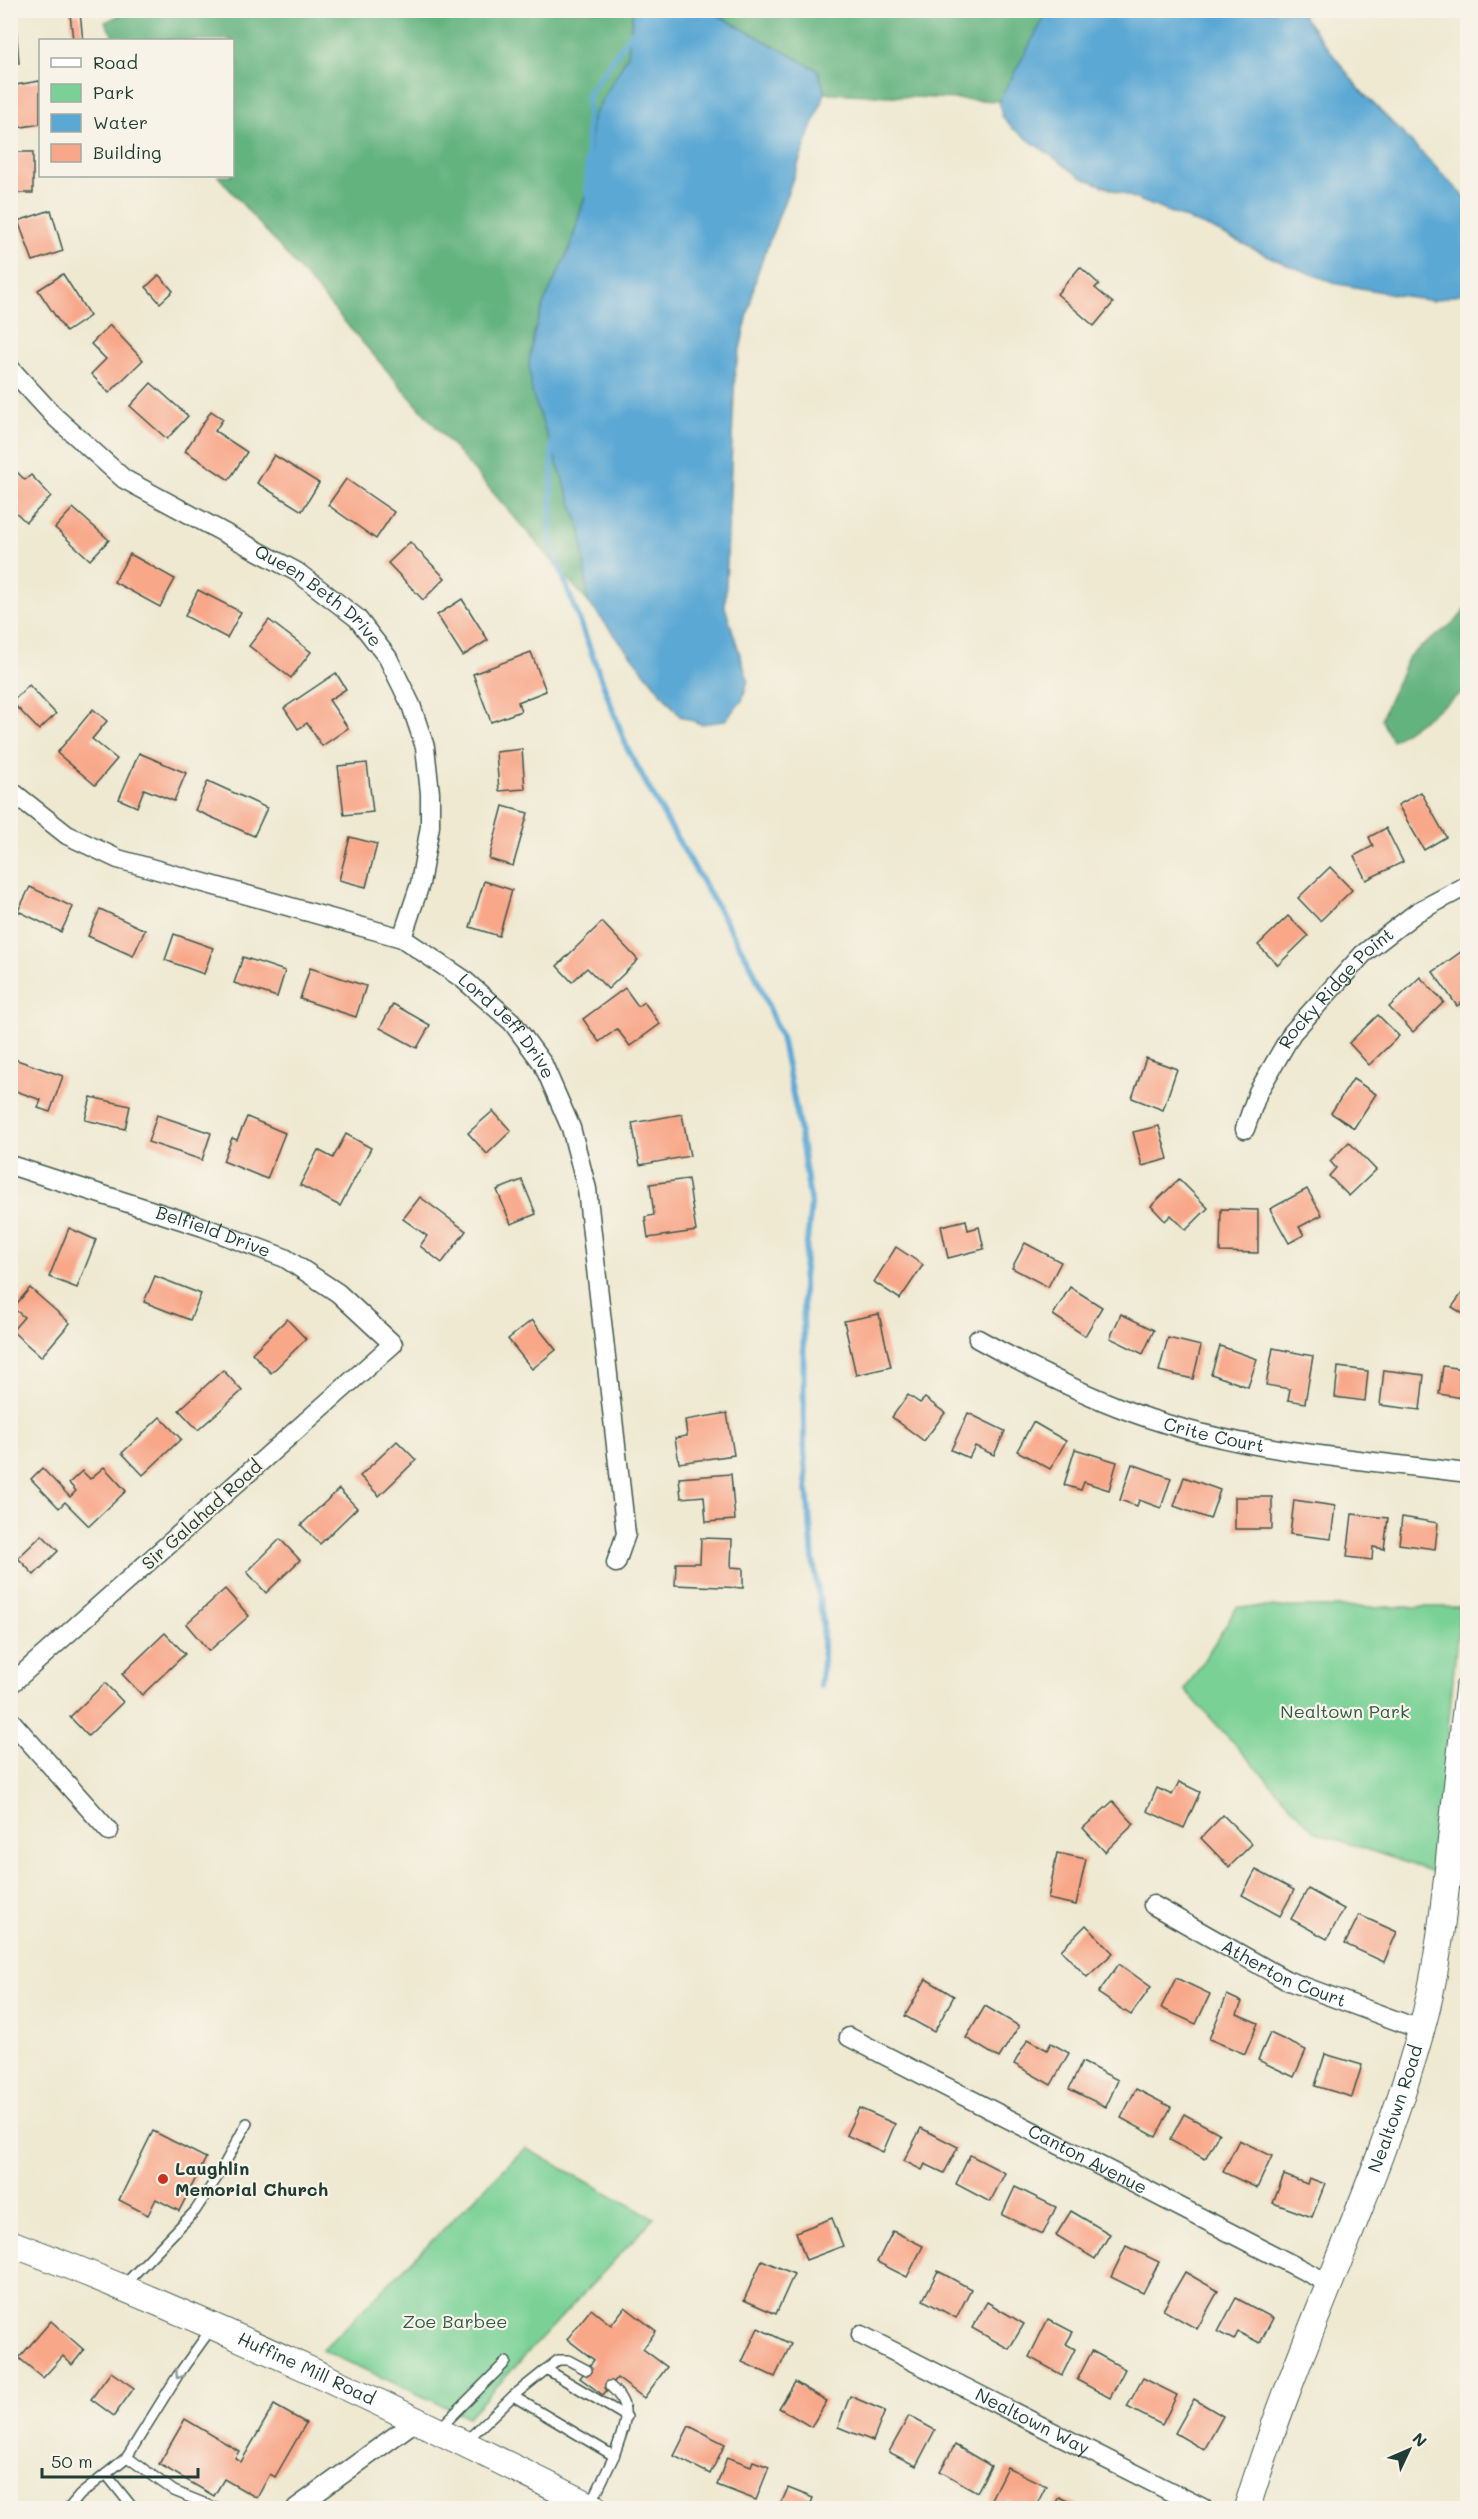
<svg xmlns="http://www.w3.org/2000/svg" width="1478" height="2519" font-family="Mali,sans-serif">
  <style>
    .green { fill: #7ad196; stroke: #4c8765; stroke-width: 1.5 }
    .forest { fill: #63b37f; stroke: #41785a; stroke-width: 1.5 }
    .water { fill: #5ca8d4; stroke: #3e7284; stroke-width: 1.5 }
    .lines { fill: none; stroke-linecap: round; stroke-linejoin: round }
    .stream { stroke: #5ca8d4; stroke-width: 6 }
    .building { fill: #f8a789 }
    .lane-casing { stroke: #3e574c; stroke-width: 12 }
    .street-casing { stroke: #3e574c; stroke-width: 21 }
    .secondary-casing { stroke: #3e574c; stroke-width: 28 }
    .lane { stroke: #fff; stroke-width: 9 }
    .street { stroke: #fff; stroke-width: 18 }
    .secondary { stroke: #fff; stroke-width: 26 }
    .oneway { stroke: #8f9e9a }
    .poi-dot { fill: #c8321e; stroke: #f7f3e8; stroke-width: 2 }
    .labels { text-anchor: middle; stroke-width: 4.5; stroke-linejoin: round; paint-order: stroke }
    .street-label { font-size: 18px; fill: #1f3d34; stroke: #f7f3e8 }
    .park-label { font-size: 18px; fill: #315b48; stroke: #f7f3e8 }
    .poi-label { font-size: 18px; font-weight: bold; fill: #1f3d34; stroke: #f7f3e8; text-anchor: start }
  </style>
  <rect width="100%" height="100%" fill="#f7f3e8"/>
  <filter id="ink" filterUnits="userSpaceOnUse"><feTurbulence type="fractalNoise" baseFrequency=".0167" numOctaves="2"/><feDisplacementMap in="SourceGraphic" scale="12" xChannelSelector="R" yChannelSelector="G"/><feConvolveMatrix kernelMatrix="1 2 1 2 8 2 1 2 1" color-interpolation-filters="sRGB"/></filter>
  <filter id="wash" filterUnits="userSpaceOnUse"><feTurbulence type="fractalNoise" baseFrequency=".008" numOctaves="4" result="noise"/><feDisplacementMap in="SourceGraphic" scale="24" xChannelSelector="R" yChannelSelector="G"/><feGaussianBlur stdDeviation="1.35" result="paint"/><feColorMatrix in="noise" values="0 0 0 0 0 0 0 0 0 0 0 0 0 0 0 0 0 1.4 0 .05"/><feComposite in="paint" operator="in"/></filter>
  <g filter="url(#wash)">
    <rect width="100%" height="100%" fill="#efe9d2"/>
    <g class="green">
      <polygon points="1237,1607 1460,1607 1434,1872 1315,1832 1185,1690"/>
      <polygon points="525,2148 654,2218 468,2417 322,2350"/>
    </g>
    <g class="forest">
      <polygon points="131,10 633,11 628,55 592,118 587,189 570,248 544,303 534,333 532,393 581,530 588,602 218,176 232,176 232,40 115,40 105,22"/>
      <polygon points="710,11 1048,11 999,101 825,93 818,70"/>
      <polygon points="1467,607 1467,689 1392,741 1381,719 1409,656 1457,620"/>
    </g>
    <g class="water">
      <polygon points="633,11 710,11 818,70 825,93 757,274 735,371 725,607 748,680 742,701 724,721 701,724 680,716 588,602 581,530 532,393 529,364 534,333 544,303 570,248 587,189 592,118 628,55"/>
      <polygon points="1048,11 1299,11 1362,92 1467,199 1467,292 1432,301 1338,284 1285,264 1212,229 1081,177 1012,128 1002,116 999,101"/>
    </g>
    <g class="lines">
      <g class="stream">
        <polyline points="587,193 588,94 633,31"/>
        <polyline points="552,442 551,544 627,748 663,814 752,967 781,1037 797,1114 811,1205 803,1279 804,1452 813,1559 823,1623 823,1662 820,1686"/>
      </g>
    </g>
    <g id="blocks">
      <g class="building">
        <polygon points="10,11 15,11 19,63 10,63"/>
        <polygon points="80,13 83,40 73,40 70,14"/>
        <polygon points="40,81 40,124 10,129 10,86"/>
        <rect x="10" y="152" width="23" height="41"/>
        <polygon points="51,210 63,251 33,261 18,221"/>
        <polygon points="1080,267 1099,284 1095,288 1113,303 1094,326 1057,294"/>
        <polygon points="63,274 90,316 66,332 38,290"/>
        <polygon points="159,275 173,291 160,303 146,287"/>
        <polygon points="110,325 143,360 109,393 91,374 106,359 91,344"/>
        <polygon points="151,383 188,416 167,439 130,406"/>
        <polygon points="211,411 223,419 215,431 247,452 229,480 185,451"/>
        <polygon points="274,455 319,483 302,511 257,483"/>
        <polygon points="10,465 25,480 31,475 51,496 26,522 10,507"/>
        <polygon points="346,479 394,512 376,539 328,505"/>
        <polygon points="73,508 109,540 90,560 55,528"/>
        <polygon points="410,542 445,578 423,600 388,563"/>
        <polygon points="130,554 175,579 160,607 114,582"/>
        <polygon points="198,590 241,612 227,638 185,616"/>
        <polygon points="462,599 488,640 463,656 437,615"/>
        <polygon points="269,620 311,652 291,678 249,646"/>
        <polygon points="531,652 546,691 518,702 521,711 491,722 473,674"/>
        <polygon points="336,673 346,689 329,700 348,728 322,746 307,723 298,729 284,708"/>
        <polygon points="29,685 56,714 39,730 12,702"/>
        <polygon points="93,709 107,721 92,739 117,759 95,785 57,753"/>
        <polygon points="522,749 525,789 499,791 496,752"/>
        <polygon points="139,753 186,773 174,801 144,789 137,807 119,799"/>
        <polygon points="367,763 373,812 344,815 338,766"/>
        <polygon points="208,781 267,808 254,836 195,810"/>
        <polygon points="1421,792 1446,837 1424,850 1398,805"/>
        <polygon points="503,806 528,813 513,866 489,859"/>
        <polygon points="1386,828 1403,862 1366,880 1354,856 1373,846 1369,837"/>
        <polygon points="350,837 377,844 366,887 339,880"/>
        <polygon points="1330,867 1352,890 1320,921 1298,898"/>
        <polygon points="484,881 512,890 499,936 470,927"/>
        <polygon points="30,887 73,907 61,932 18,911"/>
        <polygon points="100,909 145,930 133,956 88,936"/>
        <polygon points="1288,916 1308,936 1278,965 1258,945"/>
        <polygon points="602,922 638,960 608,989 587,968 572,982 557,966"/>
        <polygon points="174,934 213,948 204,974 165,960"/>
        <polygon points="1465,949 1468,998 1457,1006 1433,972"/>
        <polygon points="243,957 285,971 277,997 234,983"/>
        <polygon points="310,968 366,986 356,1017 300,999"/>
        <polygon points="1420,977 1444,1002 1413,1032 1389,1007"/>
        <polygon points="625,988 638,1006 644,1002 660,1024 630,1046 617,1029 599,1042 583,1019"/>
        <polygon points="393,1004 430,1025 417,1048 380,1028"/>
        <polygon points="1378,1015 1399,1036 1369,1065 1349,1043"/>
        <polygon points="1146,1058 1177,1069 1163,1110 1132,1098"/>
        <polygon points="14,1059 63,1076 50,1112 38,1108 41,1100 10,1089 10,1069"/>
        <polygon points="1353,1079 1376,1094 1354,1128 1331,1113"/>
        <polygon points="91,1097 130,1106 125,1129 85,1120"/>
        <polygon points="493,1111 511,1131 487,1154 468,1133"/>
        <polygon points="682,1114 690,1156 640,1165 632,1123"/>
        <polygon points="157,1115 211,1133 202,1160 148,1142"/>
        <polygon points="247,1117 285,1133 267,1179 223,1161 232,1138 237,1140"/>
        <polygon points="1159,1126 1168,1159 1142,1166 1133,1132"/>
        <polygon points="346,1134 371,1148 340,1206 300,1185 318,1150 333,1158"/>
        <polygon points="1349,1142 1376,1170 1349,1196 1329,1176 1336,1168 1330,1161"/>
        <polygon points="688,1179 696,1231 648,1238 645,1217 654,1215 650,1184"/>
        <polygon points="1179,1179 1208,1208 1186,1230 1171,1215 1165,1221 1151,1206"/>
        <polygon points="522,1180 536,1214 511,1224 497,1190"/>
        <polygon points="1307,1189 1322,1215 1299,1227 1304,1235 1289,1243 1270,1209"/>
        <polygon points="420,1197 466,1231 442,1263 420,1246 427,1236 403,1219"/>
        <polygon points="1221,1209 1258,1210 1258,1253 1220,1252"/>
        <polygon points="966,1220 968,1230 979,1227 984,1249 948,1258 941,1226"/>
        <polygon points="69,1228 96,1240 77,1288 49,1277"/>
        <polygon points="1025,1243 1061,1262 1048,1287 1012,1268"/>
        <polygon points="896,1247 923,1265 900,1299 874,1282"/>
        <polygon points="155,1276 201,1294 190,1320 144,1302"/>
        <polygon points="1468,1285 1468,1317 1452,1307"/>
        <polygon points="1070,1287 1102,1307 1085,1336 1053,1315"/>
        <polygon points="30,1288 70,1323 41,1357 12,1331 24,1317 13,1308"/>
        <polygon points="879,1314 891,1367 856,1375 844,1321"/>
        <polygon points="1121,1314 1154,1330 1143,1354 1110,1338"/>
        <polygon points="287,1319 306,1339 271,1373 252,1353"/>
        <polygon points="532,1320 556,1350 532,1369 508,1339"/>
        <polygon points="1168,1338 1201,1346 1193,1379 1159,1371"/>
        <polygon points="1220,1346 1257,1359 1248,1387 1211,1374"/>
        <polygon points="1273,1348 1313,1356 1305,1403 1288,1400 1290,1389 1266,1385"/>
        <polygon points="1443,1366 1468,1370 1468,1399 1439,1394"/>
        <polygon points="1338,1367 1368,1371 1365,1401 1335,1397"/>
        <polygon points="223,1370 242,1391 198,1430 179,1410"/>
        <polygon points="1384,1370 1424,1375 1420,1410 1380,1405"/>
        <polygon points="908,1395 920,1403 925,1398 945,1413 924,1441 892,1417"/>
        <polygon points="727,1413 734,1455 679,1463 675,1438 687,1436 685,1420"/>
        <polygon points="968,1413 1005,1431 994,1455 975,1446 969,1458 951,1450"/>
        <polygon points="160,1417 181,1439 143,1475 122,1453"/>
        <polygon points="1033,1422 1066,1441 1050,1469 1017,1451"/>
        <polygon points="397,1441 416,1460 379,1496 360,1476"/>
        <polygon points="1075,1449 1117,1462 1109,1490 1084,1482 1081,1490 1064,1485"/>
        <polygon points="1132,1464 1171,1478 1161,1508 1139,1500 1137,1506 1120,1500"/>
        <polygon points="104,1467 126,1491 89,1526 65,1502 59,1508 31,1479 42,1468 70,1497 76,1491 69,1483 82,1471 90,1479"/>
        <polygon points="731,1474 735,1520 706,1522 704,1496 681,1498 679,1478"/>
        <polygon points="1184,1477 1220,1490 1210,1519 1174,1506"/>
        <polygon points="339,1489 357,1508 320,1544 301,1525"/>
        <rect x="1235" y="1497" width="37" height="32"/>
        <polygon points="1294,1500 1335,1506 1331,1539 1290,1534"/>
        <polygon points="1352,1514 1388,1518 1384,1549 1373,1547 1372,1560 1347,1557"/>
        <polygon points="1402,1517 1438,1523 1435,1549 1399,1544"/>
        <polygon points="42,1535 58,1551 34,1575 18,1558"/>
        <polygon points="701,1538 732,1539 731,1567 743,1568 743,1588 675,1585 676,1563 700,1563"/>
        <polygon points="280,1539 300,1560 266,1593 247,1572"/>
        <polygon points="225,1589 249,1616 209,1651 186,1624"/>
        <polygon points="165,1633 185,1654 142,1695 122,1674"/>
        <polygon points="105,1683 123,1702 88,1736 70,1717"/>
        <polygon points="1179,1782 1200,1792 1184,1828 1147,1811 1157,1788 1172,1795"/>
        <polygon points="1113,1801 1134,1824 1105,1852 1083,1828"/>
        <polygon points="1223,1815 1252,1844 1229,1867 1201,1838"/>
        <polygon points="1057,1853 1086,1859 1076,1905 1048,1899"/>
        <polygon points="1256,1870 1294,1890 1280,1916 1242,1895"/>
        <polygon points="1308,1889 1344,1909 1327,1939 1291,1919"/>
        <polygon points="1359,1915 1397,1932 1384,1962 1345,1944"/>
        <polygon points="1086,1925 1113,1953 1087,1977 1061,1950"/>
        <polygon points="1119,1964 1151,1987 1131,2015 1098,1993"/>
        <polygon points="1176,1978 1210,1994 1196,2024 1161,2008"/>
        <polygon points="926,1979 954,1996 934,2032 905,2016"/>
        <polygon points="1227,1995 1242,2002 1237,2014 1258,2023 1245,2054 1209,2039"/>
        <polygon points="985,2006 1019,2026 999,2058 966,2038"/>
        <polygon points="1270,2033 1306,2050 1294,2077 1258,2060"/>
        <polygon points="1028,2039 1047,2050 1051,2043 1069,2053 1051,2085 1014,2064"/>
        <polygon points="1325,2054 1362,2065 1352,2097 1315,2086"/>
        <polygon points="1082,2062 1118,2080 1106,2107 1069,2089"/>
        <polygon points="1136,2089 1171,2107 1156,2137 1121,2118"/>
        <polygon points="859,2108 895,2124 883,2152 846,2135"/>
        <polygon points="1184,2114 1219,2133 1205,2159 1170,2140"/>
        <polygon points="921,2128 958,2147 944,2173 925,2164 922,2170 904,2161"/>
        <polygon points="153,2131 206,2158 179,2211 156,2199 148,2215 119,2200"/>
        <polygon points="1239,2140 1272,2156 1257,2188 1223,2172"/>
        <polygon points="970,2155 1005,2173 990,2202 956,2184"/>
        <polygon points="1284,2175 1307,2184 1309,2178 1325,2184 1312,2217 1273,2203"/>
        <polygon points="1015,2187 1056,2207 1043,2234 1002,2215"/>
        <polygon points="1071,2211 1110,2234 1095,2259 1056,2235"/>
        <polygon points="832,2218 843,2246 806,2260 796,2232"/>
        <polygon points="893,2231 923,2246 907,2277 877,2262"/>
        <polygon points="1126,2246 1159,2262 1143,2293 1111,2277"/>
        <polygon points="762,2260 794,2274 776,2314 744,2300"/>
        <polygon points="938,2271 971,2289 956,2318 923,2300"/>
        <polygon points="1185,2272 1218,2291 1197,2329 1163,2310"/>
        <polygon points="1236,2298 1273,2318 1260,2343 1238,2332 1234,2340 1218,2332"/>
        <polygon points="987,2302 1024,2324 1009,2349 972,2328"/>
        <polygon points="625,2307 656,2331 643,2349 667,2367 644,2398 617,2378 603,2395 580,2378 594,2360 567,2339 591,2309 611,2325"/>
        <polygon points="1048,2319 1073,2332 1066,2344 1075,2349 1062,2375 1029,2357"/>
        <polygon points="51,2321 84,2350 72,2365 63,2356 43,2378 19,2358"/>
        <polygon points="758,2328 791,2344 775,2377 742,2362"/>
        <polygon points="1092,2351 1125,2369 1110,2398 1077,2380"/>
        <polygon points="111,2372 134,2388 114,2416 91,2399"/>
        <polygon points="1143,2378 1177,2395 1162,2425 1127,2407"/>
        <polygon points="795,2382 827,2401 811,2427 779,2408"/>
        <polygon points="850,2396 885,2411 873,2441 838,2427"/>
        <polygon points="1194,2399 1223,2416 1204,2450 1175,2433"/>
        <polygon points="274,2405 306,2423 275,2477 270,2474 257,2498 224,2479 214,2496 159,2464 185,2419 239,2451 235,2458 241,2462"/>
        <polygon points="909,2416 935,2430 916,2466 889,2452"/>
        <polygon points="689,2426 725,2444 710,2474 674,2456"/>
        <polygon points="955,2445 991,2466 977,2492 940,2471"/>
        <polygon points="727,2457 751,2466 753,2461 769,2467 756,2500 717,2485"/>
        <polygon points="1007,2467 1046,2486 1035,2508 1023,2508 1007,2500 1003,2507 990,2501"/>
        <polygon points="788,2488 813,2498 809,2508 779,2508"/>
        <polygon points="1059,2497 1082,2508 1053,2508"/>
      </g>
    </g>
  </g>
  <g filter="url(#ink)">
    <use href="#blocks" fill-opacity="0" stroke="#3e574c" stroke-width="1.5"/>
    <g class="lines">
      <g class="lane-casing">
        <g id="lane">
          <polyline points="123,2286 195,2211 218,2176 247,2123"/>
          <polyline points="546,2369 627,2417"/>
          <path d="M610,2386C636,2408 623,2428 614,2456"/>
          <polyline points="513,2396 558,2360 568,2360 587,2370"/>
          <polyline points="439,2429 506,2362"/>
          <polyline points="466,2441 513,2396 614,2456 591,2504"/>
          <polyline points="127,2457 174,2491 216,2508"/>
          <polyline points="106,2474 133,2508"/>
          <polyline points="69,2508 80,2495 127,2457 178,2375 211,2329"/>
        </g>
      </g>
      <g class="street-casing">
        <g id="street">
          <path id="s1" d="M10,368L55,417L124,479L297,572L357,618L388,658L411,705L425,747L430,793V826L420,884L402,938"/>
          <path id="s2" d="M10,790L67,835L118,859L402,938L463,979L512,1022L543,1064L571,1128L587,1189L626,1534L616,1563"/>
          <path id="s3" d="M1245,1129L1258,1092L1292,1033L1363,954L1417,912L1468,885"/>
          <path id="s4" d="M10,1165L203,1227L285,1258L338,1293L393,1344L10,1685"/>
          <path id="s5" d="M978,1339C1023,1364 1070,1388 1118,1407C1224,1450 1354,1459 1468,1473"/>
          <polyline points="10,1720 109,1831"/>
          <path id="s6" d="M1153,1905L1286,1980L1422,2030"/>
          <path id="s7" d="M849,2037L1328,2283"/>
          <path id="s8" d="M861,2335L1203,2508"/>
          <polyline points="296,2508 417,2420"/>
        </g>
      </g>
      <g class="secondary-casing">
        <g id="secondary">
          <path id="s9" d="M10,2243C211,2319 404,2413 595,2508"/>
          <path id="s10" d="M1247,2508C1296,2346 1375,2194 1421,2031C1436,1978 1442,1924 1448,1869C1454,1809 1461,1749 1468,1689"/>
        </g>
      </g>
      <use href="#lane" class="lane"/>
      <use href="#street" class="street"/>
      <use href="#secondary" class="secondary"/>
    </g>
    <defs><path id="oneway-chevron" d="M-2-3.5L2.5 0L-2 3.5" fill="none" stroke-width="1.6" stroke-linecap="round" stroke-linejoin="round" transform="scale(1.5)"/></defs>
    <use class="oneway" href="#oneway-chevron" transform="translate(179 2375) rotate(124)"/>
  </g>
  <circle class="poi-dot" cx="163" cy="2179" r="6"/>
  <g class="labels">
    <g class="street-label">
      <text dy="6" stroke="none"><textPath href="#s1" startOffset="387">Queen Beth Drive</textPath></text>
      <text dy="6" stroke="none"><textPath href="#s3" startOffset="170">Rocky Ridge Point</textPath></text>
      <text dy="6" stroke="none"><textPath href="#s2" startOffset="562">Lord Jeff Drive</textPath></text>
      <text dy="6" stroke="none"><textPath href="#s4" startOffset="214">Belfield Drive</textPath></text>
      <text dy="6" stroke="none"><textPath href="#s5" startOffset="256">Crite Court</textPath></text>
      <text transform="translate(202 1515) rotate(-42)" y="6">Sir Galahad Road</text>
      <text dy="6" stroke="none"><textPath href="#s6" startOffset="148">Atherton Court</textPath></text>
      <text dy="6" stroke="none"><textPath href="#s10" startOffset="426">Nealtown Road</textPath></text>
      <text dy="6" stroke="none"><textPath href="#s7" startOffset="268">Canton Avenue</textPath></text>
      <text dy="6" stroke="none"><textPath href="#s9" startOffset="322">Huffine Mill Road</textPath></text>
      <text dy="6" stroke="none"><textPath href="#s8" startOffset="192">Nealtown Way</textPath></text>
    </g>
    <g class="park-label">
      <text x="1345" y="1718">Nealtown Park</text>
      <text x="455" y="2328">Zoe Barbee</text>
    </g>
    <g class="poi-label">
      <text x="175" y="2175">Laughlin<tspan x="175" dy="21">Memorial Church</tspan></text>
    </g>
  </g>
  <rect width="1478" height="2519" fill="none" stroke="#f7f3e8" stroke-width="36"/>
  <rect x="39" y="39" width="195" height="138" fill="#f7f3e8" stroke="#a1aaa0" stroke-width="1.5"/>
  <rect x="51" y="58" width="30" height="9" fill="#ffffff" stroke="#a1aaa0" stroke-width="1.5"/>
  <text x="93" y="69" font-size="18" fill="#1f3d34">Road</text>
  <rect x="51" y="84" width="30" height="18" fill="#7ad196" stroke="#a1aaa0" stroke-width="1.5"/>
  <text x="93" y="99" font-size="18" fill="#1f3d34">Park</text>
  <rect x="51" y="114" width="30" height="18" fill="#5ca8d4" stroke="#a1aaa0" stroke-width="1.5"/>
  <text x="93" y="129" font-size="18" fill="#1f3d34">Water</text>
  <rect x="51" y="144" width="30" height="18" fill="#f8a789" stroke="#a1aaa0" stroke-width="1.5"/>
  <text x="93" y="159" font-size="18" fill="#1f3d34">Building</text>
  <g transform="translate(1409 2450) rotate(46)" stroke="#f7f3e8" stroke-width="4.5" paint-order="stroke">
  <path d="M0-4.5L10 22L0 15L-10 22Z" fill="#1f3d34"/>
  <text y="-9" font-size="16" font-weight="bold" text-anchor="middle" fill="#1f3d34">N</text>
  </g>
  <path d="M42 2468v9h156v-9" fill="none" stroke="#1f3d34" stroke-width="3"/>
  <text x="51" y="2468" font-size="18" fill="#1f3d34" stroke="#f7f3e8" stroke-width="4.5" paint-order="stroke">50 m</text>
</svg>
